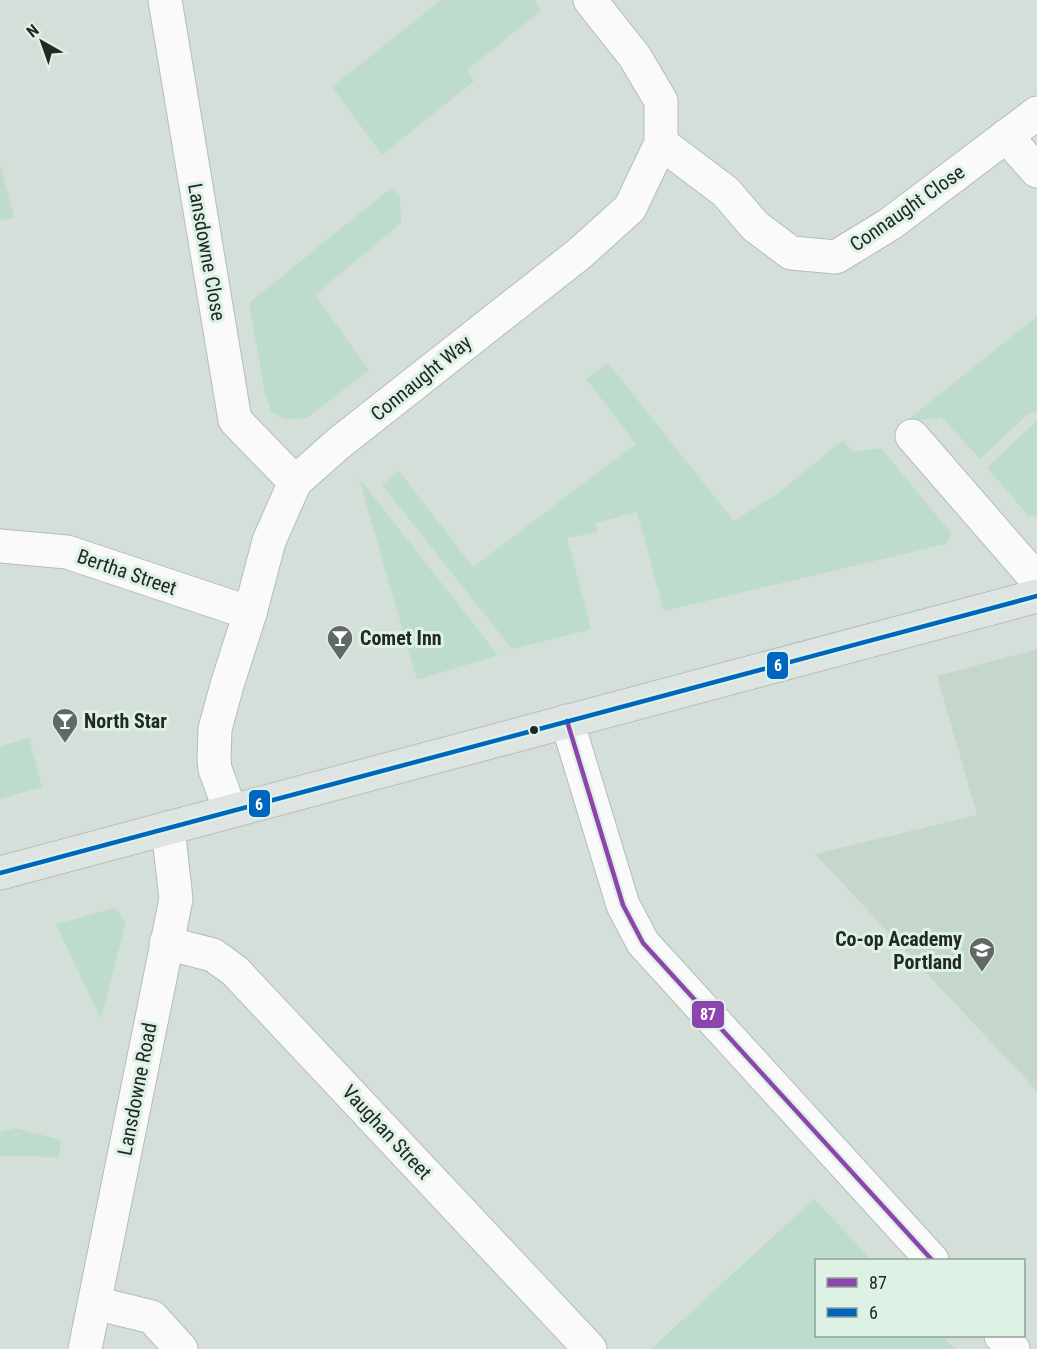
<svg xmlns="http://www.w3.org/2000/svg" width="1037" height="1349" font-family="'Roboto Condensed',sans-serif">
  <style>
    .built { fill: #c5d7cc }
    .green { fill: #bedccb }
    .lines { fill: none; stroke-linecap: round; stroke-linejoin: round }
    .minor-casing { stroke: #b5bcb8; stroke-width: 35 }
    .major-casing { stroke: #b7bdba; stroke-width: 35 }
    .minor { stroke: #f9faf9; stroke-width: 33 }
    .major { stroke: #dee4e1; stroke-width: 33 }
    .bus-1-casing { stroke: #def1e5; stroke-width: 9 }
    .bus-2-casing { stroke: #def1e5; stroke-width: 9 }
    .bus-1 { stroke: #8e44ad; stroke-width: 4.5 }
    .bus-2 { stroke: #0065bd; stroke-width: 4.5 }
    .bus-dot { fill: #222925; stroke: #def1e5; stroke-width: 2 }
    .labels { text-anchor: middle; stroke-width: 6; stroke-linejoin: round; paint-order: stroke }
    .street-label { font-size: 20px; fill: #222925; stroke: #def1e5 }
    .poi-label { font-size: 20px; font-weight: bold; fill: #222925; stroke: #def1e5; text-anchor: start }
    .line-badge { stroke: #def1e5; stroke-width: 2 }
    .badge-label { font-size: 16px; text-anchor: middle; font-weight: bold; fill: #fff }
  </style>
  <rect width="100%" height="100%" fill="#d5dfd9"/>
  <polygon class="built" points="1037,649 1037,1091 815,854 977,815 937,676"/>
  <g class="green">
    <polygon points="441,0 535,0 541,11 467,70 474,81 382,155 332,87"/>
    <polygon points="0,163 14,218 0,220"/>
    <polygon points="391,188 400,197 401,223 315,295 369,370 307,418 285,420 271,411 265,394 249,303"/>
    <polygon points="1037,316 1037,411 1028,414 980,459 941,417 904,423"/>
    <polygon points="608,363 734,521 778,493 843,440 853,452 881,448 951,533 946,544 664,611 637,512 595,523 598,532 567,538 591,629 512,649 382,485 399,471 473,567 636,444 586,379"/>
    <polygon points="1037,421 1037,515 1029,517 987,467"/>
    <polygon points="359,478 498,655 417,680"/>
    <polygon points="29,738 42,787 0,799 0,746"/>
    <polygon points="115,908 126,922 101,1019 56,924"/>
    <polygon points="15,1128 61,1140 59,1157 0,1156 0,1132"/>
    <polygon points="814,1199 872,1260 816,1260 816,1336 942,1336 955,1349 651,1349"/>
  </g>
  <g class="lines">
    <g class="minor-casing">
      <g id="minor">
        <polyline points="165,0 235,420 295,482"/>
        <polyline points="1006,136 1037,171"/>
        <polyline points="661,143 726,192 755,226 791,253 836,257 890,224 1037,113"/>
        <polyline points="912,436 1037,580"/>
        <polyline points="0,546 67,552 250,613"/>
        <polyline points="567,721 623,905 643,943 932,1260"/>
        <polyline points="230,810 215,769 214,759 215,729 227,685 250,613 269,541 295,482 339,443 579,254 630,208 661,143 661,101 635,57 590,0"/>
        <polyline points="166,943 213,955 235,971 590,1349"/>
        <polyline points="95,1303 152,1317 181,1349"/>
        <polyline points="1001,1336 1013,1349"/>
        <polyline points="85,1349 176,899 168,828"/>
      </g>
    </g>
    <g class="major-casing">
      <polyline id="major" points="0,873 1037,596"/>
    </g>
    <use href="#minor" class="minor"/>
    <use href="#major" class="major"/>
    <g class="bus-1-casing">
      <polyline id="bus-1" points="567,721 623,905 643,943 932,1260"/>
    </g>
    <g class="bus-2-casing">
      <polyline id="bus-2" points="0,873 1037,596"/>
    </g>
    <use href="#bus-1" class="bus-1"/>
    <use href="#bus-2" class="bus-2"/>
  </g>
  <defs>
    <g id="bar-pin" transform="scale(1.35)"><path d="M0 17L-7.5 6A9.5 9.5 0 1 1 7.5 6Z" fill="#616964" stroke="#def1e5"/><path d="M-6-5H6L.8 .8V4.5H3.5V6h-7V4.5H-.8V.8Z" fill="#fff"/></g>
    <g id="school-pin" transform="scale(1.35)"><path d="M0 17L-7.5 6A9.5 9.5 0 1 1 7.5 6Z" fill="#616964" stroke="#def1e5"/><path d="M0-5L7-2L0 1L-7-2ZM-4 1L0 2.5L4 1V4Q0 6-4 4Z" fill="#fff"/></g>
  </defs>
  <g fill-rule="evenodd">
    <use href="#bar-pin" x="340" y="638"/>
    <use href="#bar-pin" x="65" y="721"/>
    <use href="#school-pin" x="982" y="950"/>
  </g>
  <circle class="bus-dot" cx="534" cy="730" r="5"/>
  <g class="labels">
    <g class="street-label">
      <text transform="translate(907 208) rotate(-35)" y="7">Connaught Close</text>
      <text transform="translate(207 252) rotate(80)" y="7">Lansdowne Close</text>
      <text transform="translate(421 378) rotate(-39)" y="7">Connaught Way</text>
      <text transform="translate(127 572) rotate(19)" y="7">Bertha Street</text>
      <text transform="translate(137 1089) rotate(-79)" y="7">Lansdowne Road</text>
      <text transform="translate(387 1132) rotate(47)" y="7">Vaughan Street</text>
    </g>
    <g class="poi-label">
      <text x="360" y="645">Comet Inn</text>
      <text x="84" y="728">North Star</text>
      <text x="962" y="946" text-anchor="end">Co-op Academy<tspan x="962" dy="23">Portland</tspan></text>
    </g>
  </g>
  <g class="line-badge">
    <rect x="766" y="651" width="23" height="29" rx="6" fill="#0065bd"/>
    <rect x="248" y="789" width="23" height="29" rx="6" fill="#0065bd"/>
    <rect x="691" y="1000" width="34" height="29" rx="6" fill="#8e44ad"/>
  </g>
  <g class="badge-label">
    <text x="778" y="671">6</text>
    <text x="259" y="810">6</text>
    <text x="708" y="1020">87</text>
  </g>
  <rect x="815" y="1259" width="210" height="78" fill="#def1e5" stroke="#93a198" stroke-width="1.5"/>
  <rect x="827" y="1278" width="30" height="9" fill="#8e44ad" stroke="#93a198" stroke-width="1.5"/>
  <text x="869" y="1289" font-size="18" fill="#222925">87</text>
  <rect x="827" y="1308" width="30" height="9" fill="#0065bd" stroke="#93a198" stroke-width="1.5"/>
  <text x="869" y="1319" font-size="18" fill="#222925">6</text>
  <g transform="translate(42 42) rotate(320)" stroke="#def1e5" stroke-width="4.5" paint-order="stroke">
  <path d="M0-4.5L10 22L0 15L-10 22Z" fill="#222925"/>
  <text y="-9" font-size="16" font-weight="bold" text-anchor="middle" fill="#222925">N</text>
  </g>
</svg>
